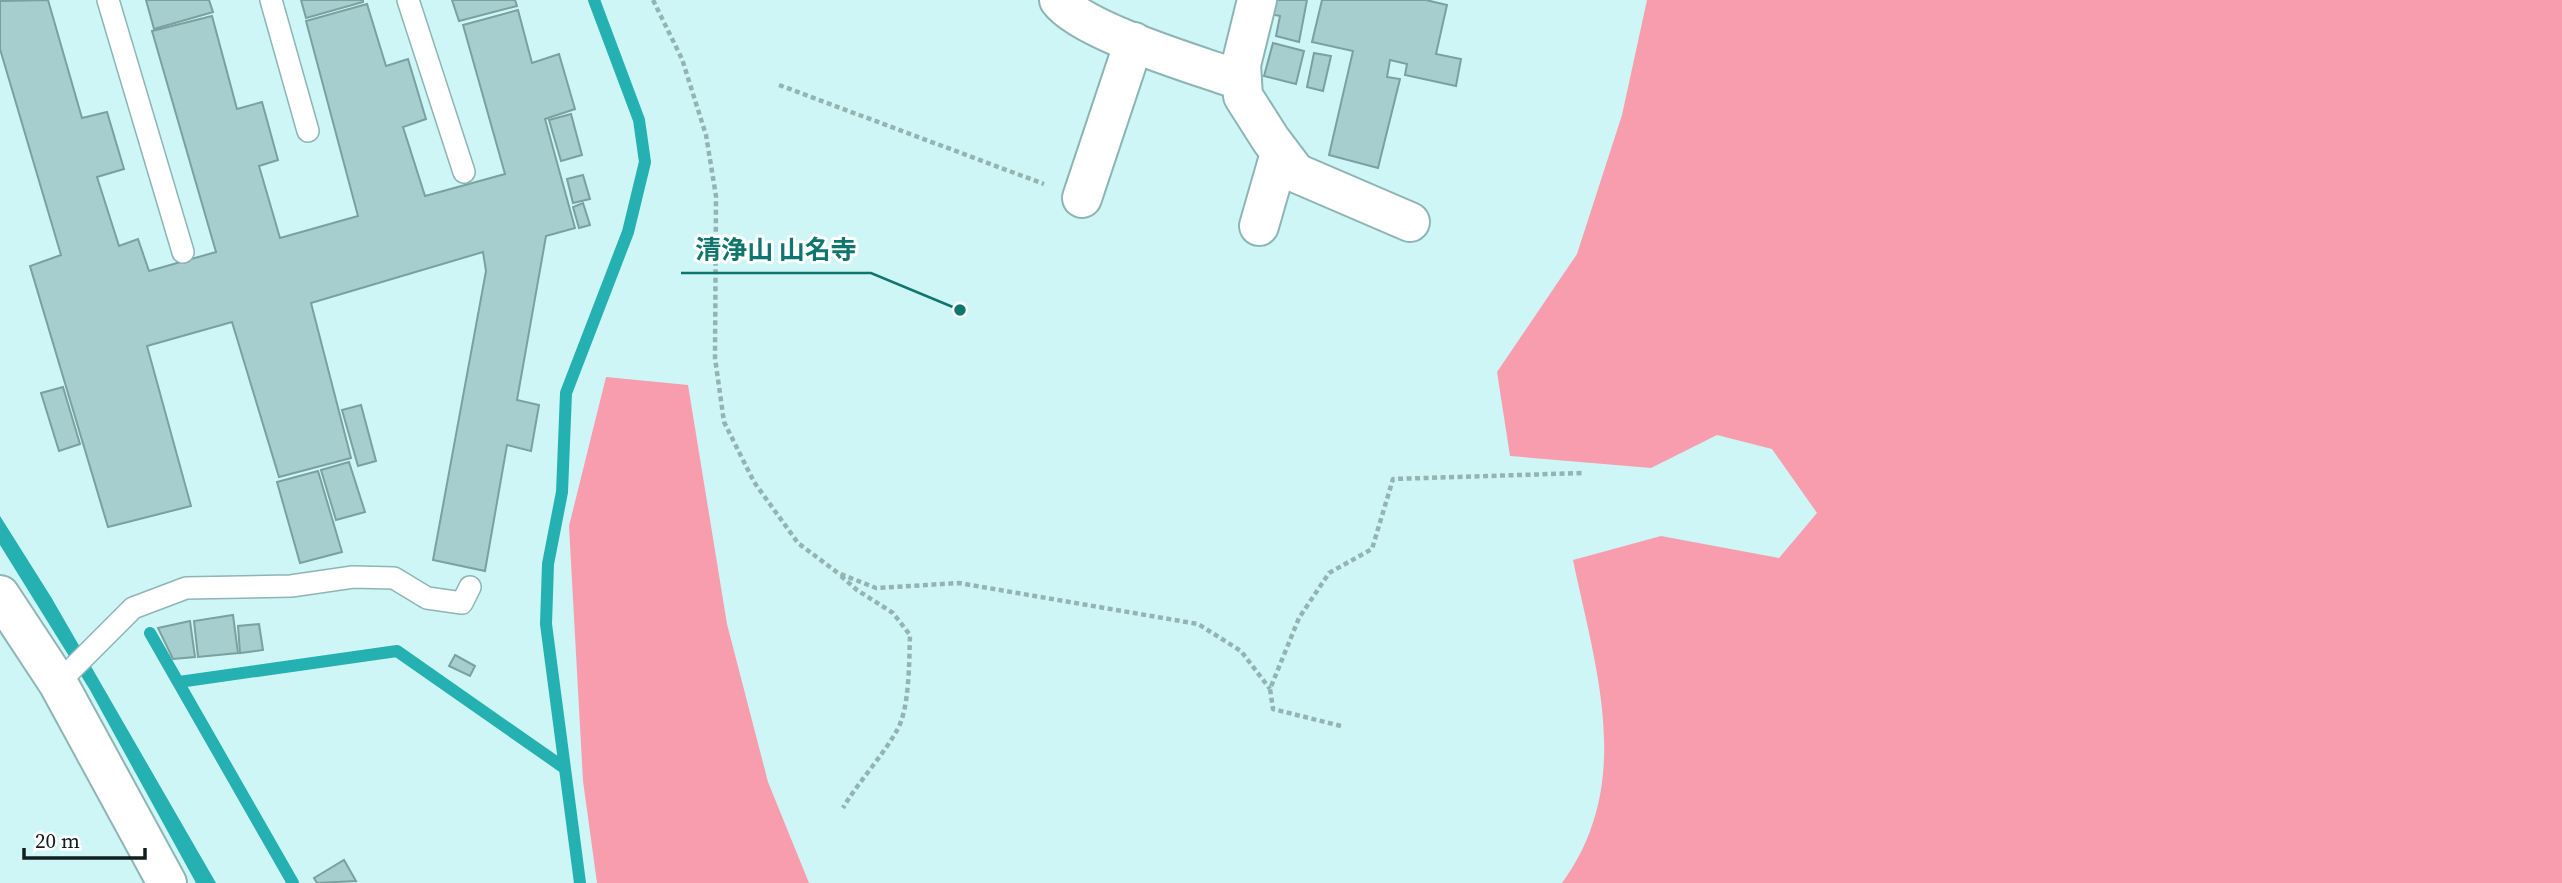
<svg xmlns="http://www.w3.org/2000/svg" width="2562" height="883" font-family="'Source Serif 4','Noto Sans JP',serif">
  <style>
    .forest { fill: #f89dad }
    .water { fill: #25b0b1 }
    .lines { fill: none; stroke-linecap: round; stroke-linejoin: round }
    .stream { stroke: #25b0b1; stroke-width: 12 }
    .building { fill: #a7cece; stroke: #7aa09f; stroke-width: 2 }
    .service-casing { stroke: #8eb5b4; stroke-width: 24 }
    .minor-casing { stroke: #8eb5b4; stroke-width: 42 }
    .path { stroke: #94b4b4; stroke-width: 4.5; stroke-dasharray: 5 3.5; stroke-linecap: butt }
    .service { stroke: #fff; stroke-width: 21 }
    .minor { stroke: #fff; stroke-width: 38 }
    .leader { fill: none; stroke: #0f766e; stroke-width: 2.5 }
    .callout-dot { fill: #0f766e; stroke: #fff; stroke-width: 2.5 }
    .callout-label { font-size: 26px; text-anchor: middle; font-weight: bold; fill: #0f766e; stroke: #fff; stroke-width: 6; stroke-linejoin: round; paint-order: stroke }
  </style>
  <rect width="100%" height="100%" fill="#cef6f6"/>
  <g class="forest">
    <path d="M1647,0H2562V883H1562C1635,783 1596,670 1573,560L1661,536L1779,558L1817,513L1772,449L1717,435L1651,468L1510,456L1497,372L1577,254L1622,115Z"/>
    <polygon points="606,377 688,385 727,624 768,782 809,883 597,883 583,781 569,526"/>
  </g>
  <polygon class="water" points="0,516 51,597 216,883 196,883 90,690 0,545"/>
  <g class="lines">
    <g class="stream">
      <polyline points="150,633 293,883"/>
      <polyline points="179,682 397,651 563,767"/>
      <polyline points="580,883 546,624 548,564 562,492 566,393 628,232 645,162 639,120 594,0"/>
    </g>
  </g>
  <g class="building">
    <polygon points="48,0 82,118 107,112 124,169 97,177 119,246 138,239 149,271 216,252 152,31 212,16 237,109 262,102 278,160 259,166 280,238 358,216 306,21 367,4 386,66 408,59 426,119 403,127 425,196 505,174 463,25 518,10 532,63 559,54 575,109 545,119 575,228 546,236 517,400 539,405 531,451 507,445 485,571 433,560 486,271 483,252 311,303 351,458 279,477 232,322 147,346 191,506 108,527 30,266 61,255 0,49 0,1"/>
    <polygon points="146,0 209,0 213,12 154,29"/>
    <polygon points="301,0 363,0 363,2 306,18"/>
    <polygon points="452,0 515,0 517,6 459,21"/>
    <polygon points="1273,0 1307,0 1299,42 1276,36 1280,16 1270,14"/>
    <polygon points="1322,0 1426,0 1447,5 1436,54 1461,59 1456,86 1405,75 1407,64 1390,60 1387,77 1400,79 1378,168 1329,155 1353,51 1312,42"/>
    <polygon points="1273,43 1304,51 1296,84 1264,76"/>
    <polygon points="1314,53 1331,56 1323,91 1307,87"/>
    <polygon points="571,114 582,155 561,161 549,120"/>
    <polygon points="583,175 590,199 573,203 567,179"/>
    <polygon points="583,203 590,225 579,228 573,207"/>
    <polygon points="63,387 80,444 59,451 41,393"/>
    <polygon points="361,405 376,461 358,466 342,410"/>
    <polygon points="349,462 365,512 336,520 321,470"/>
    <polygon points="318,471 342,552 300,563 277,482"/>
    <polygon points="233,615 238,653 198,657 194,621"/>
    <polygon points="190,621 195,657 173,659 158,628"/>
    <polygon points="259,624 263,650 240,653 238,626"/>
    <polygon points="455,655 475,666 470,676 449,666"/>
    <polygon points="344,860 356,881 317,883 314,878"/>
  </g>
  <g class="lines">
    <g class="service-casing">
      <g id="service">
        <polyline points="108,0 183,252"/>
        <polyline points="271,0 308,131"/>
        <polyline points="408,0 464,172"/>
        <polyline points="58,683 133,608 186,588 291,586 353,577 394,578 427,598 462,603 470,587"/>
      </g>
    </g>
    <g class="minor-casing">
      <g id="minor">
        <path d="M1059,0C1082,32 1201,66 1242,81"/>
        <polyline points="1257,0 1241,65 1243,96 1271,140 1296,173 1410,222"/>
        <polyline points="1082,198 1134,42"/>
        <polyline points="1259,226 1280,153"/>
        <polyline points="0,595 58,683 167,883"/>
      </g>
    </g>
    <g class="path">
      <polyline points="653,0 682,59 706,135 716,196 715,358 724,422 754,482 798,543 838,573 876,588 959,583 1198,624 1241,651 1270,689"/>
      <polyline points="779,85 1044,184"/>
      <path d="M841,576L857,590L893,613L910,635C909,661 910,710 896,732C881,758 859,781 843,808"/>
      <polyline points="1341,726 1273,709 1270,689 1299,618 1329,573 1372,549 1393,479 1583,473"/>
    </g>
    <use href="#service" class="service"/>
    <use href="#minor" class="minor"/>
  </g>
  <path class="leader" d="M960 310L871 273H681"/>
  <circle class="callout-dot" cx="960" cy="310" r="7"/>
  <g class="callout-label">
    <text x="776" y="259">清浄山 山名寺</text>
  </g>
  <path d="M24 848v10h121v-10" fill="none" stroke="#101f1f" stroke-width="3.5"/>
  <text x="35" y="848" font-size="21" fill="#101f1f" stroke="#ffffff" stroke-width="5" paint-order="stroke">20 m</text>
</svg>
